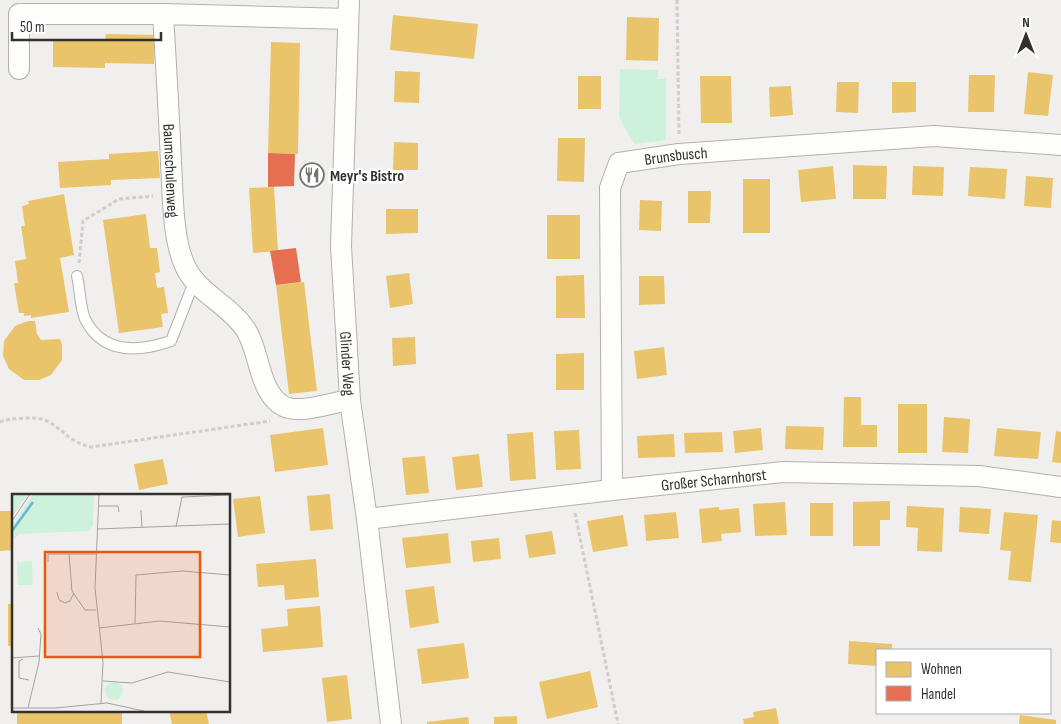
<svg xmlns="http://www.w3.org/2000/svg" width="1061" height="724" font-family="'Sofia Sans Condensed',sans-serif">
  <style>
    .green { fill: #cef1dc }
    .homes { fill: #e9c46a }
    .shops { fill: #e76f51 }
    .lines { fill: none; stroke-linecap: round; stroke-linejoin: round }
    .lane-casing { stroke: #b2b1af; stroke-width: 12 }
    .street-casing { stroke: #b2b1af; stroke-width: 22 }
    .path { stroke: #cecece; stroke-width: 3; stroke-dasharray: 4 2.5; stroke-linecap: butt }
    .lane { stroke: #fdfdfc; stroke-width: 10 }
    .street { stroke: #fdfdfc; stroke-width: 20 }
    .labels { text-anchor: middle; stroke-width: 5; stroke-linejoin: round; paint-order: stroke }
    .street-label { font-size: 16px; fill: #323130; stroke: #fff }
    .poi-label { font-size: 16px; font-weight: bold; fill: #323130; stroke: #fff; text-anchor: start }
    .inset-river { fill: none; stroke: #66b7d8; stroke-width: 2.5 }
    .inset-road { fill: none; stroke: #a4a3a1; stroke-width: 1 }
    .view { fill: #e8590c; fill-opacity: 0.15; stroke: #e8590c; stroke-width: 2.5 }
    .inset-edge { fill: none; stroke: #323130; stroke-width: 2.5 }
  </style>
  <rect width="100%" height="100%" fill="#f0efed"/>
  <polygon class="green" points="620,69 658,70 658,79 666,79 666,140 634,144 619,117"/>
  <g class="homes">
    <polygon points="393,15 478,24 474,59 390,50"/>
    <polygon points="627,17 659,18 658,61 626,60"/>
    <polygon points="106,34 155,35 154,64 105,63 105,68 53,67 53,40 105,41"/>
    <polygon points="271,42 300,43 298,154 268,153"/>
    <polygon points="395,71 420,72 419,103 394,102"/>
    <polygon points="1028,72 1053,75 1048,116 1024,114"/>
    <polygon points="969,75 995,75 994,112 968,112"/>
    <rect x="578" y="76" width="23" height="33"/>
    <polygon points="700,76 731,76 732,123 701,123"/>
    <polygon points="837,82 859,82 858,113 836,112"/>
    <polygon points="892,82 916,82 916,112 892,113"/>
    <polygon points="791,86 793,115 770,117 769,87"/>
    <polygon points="558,138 585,138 584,182 557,181"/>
    <polygon points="394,142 418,143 418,170 393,170"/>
    <polygon points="158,151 160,178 111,180 111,185 60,188 58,162 109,159 109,154"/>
    <polygon points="853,165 887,166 886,199 853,199"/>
    <polygon points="833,166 836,199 801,202 798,170"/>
    <polygon points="913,166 944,167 943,196 912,195"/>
    <polygon points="970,167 1007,169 1005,199 968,196"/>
    <polygon points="1026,176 1053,178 1051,208 1024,206"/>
    <rect x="743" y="179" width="27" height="54"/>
    <polygon points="274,187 278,251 253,253 249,188"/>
    <polygon points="688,191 711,191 710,223 688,223"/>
    <polygon points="64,194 74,255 60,258 69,312 31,318 31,315 24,316 24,313 19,313 14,283 18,283 15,261 26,259 21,226 25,226 22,206 29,204 28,201"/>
    <polygon points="640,200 662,201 661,231 639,230"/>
    <polygon points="386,209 418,209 418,233 386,234"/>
    <polygon points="146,214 150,248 157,248 160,272 155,273 157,288 164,287 168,313 161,314 163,327 119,333 103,220"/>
    <rect x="547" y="215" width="33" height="44"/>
    <polygon points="409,273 413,304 390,308 386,276"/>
    <polygon points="584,275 585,318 556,318 556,276"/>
    <polygon points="639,276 664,276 665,304 639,305"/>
    <polygon points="304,282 317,391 289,394 276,285"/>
    <polygon points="28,321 35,321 37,334 41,340 60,339 62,345 62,360 51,375 39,380 24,380 9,369 3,356 4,341 15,326"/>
    <polygon points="415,337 416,364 393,366 392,338"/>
    <polygon points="664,347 667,375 637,379 634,351"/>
    <polygon points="584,353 584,390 556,390 556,354"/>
    <polygon points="844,397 861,397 861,425 877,425 877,447 843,447"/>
    <rect x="898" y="404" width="29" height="49"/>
    <polygon points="944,417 970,419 968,453 942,452"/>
    <polygon points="786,426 824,427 823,450 785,449"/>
    <polygon points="323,428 328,465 275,472 270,435"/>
    <polygon points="761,428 763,450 735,453 733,431"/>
    <polygon points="997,428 1041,432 1038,459 994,456"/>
    <polygon points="579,430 581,469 556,470 554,431"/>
    <polygon points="1056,431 1061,432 1061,463 1052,462"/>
    <polygon points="533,432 536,479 510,481 507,434"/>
    <polygon points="722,432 723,452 685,453 684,433"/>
    <polygon points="674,434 675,457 638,458 637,436"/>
    <polygon points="479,454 483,487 456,490 452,457"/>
    <polygon points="425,456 429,493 406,495 402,458"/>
    <polygon points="163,459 168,484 139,490 134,464"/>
    <polygon points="330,494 333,529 310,531 307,496"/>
    <polygon points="260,496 265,533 238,537 233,499"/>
    <polygon points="890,501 890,520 880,520 880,546 853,546 853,502"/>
    <polygon points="785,502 787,535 755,536 753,504"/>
    <rect x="810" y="503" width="23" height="33"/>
    <polygon points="907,506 944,508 942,552 917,551 918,528 906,527"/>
    <polygon points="719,507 719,510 739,508 741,532 721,534 722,541 702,543 699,509"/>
    <polygon points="960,507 991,509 989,534 959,532"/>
    <polygon points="0,511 14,511 14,550 0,551"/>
    <polygon points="676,512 679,538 646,541 644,515"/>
    <polygon points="1004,512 1038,515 1031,582 1008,580 1011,551 1000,550"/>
    <polygon points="623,515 628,546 593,552 587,521"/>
    <polygon points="1052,520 1061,521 1061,543 1050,542"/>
    <polygon points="552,531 556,554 529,558 525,535"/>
    <polygon points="448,533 451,563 406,568 402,538"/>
    <polygon points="499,538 501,559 473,562 471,541"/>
    <polygon points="316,559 319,597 285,600 284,585 258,587 256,564"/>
    <polygon points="434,586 439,623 410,628 405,590"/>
    <rect x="8" y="604" width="6" height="42"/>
    <polygon points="320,606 323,647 263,652 261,629 288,626 287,609"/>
    <polygon points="849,641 892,644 892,650 877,650 877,666 848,664"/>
    <polygon points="464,643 469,678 422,684 417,649"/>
    <polygon points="590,671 598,707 547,719 539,682"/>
    <polygon points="347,675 352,719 327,722 322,678"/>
    <polygon points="776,708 779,724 744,724 743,719 754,717 753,712"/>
    <rect x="17" y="710" width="105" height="14"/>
    <polygon points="169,710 206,710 209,724 172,724"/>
    <polygon points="1020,715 1056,720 1056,724 1019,724"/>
    <polygon points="517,716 517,724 494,724 494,717"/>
    <polygon points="468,717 469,724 427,724 427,722"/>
  </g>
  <g class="shops">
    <polygon points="268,153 295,154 294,186 268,187"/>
    <polygon points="296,248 301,282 276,285 270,251"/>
  </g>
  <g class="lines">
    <g class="lane-casing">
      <path id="lane" d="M77,276C80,289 80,307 85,319C103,355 139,352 171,341L194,282"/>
    </g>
    <g class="street-casing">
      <g id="street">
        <path id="s1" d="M349,0L341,246L350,400L367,519L391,724"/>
        <path id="s2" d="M348,19L163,14C166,64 169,113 171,163C173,194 172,240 186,268C199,294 230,305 246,330C253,341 256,356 260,369C276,426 303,408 350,400"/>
        <polyline points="19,69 19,14 163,14"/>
        <path id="s3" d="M612,490L610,188L619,163L679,154L934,136L1061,145"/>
        <path id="s4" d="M367,519L612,490L783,472L979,476L1061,487"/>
      </g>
    </g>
    <g class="path">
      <polyline points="677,0 679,134"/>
      <polyline points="79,263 83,221 119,199 153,196"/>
      <path d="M0,422C8,418 39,416 47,421C66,431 67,441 91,447L270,421"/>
      <polyline points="575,513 618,724"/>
    </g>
    <use href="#lane" class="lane"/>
    <use href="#street" class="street"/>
  </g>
  <defs>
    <g id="restaurant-ring" transform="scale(1.25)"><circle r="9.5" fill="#fff" stroke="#747472" stroke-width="1.5"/><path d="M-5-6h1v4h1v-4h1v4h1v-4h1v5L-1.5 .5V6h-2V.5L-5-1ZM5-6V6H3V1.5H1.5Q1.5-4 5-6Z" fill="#747472"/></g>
  </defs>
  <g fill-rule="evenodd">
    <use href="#restaurant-ring" x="312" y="175"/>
  </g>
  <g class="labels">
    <g class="street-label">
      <text dy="6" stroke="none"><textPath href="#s3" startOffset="386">Brunsbusch</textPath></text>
      <text dy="6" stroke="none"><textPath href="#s2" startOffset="342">Baumschulenweg</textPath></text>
      <text dy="6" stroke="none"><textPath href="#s1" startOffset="364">Glinder Weg</textPath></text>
      <text dy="6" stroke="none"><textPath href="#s4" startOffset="349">Großer Scharnhorst</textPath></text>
    </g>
    <g class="poi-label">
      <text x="330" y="181">Meyr's Bistro</text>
    </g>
  </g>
  <g transform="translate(12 494)">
    <rect width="218" height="218" fill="#f0efed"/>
    <path d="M0,0H15L0,23ZM21,0H82L81,32L75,37L7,40L0,47V32ZM20,67L21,91H6L5,68ZM93 197a9 9 0 1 1 18 0a9 9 0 1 1-18 0Z" fill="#cef1dc"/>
    <path class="inset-river" d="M0,37L21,8"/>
    <path class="inset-road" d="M87,0L83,94L91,168L89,209M87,12H106L107,18M129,16L130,34M0,27L18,0M164,33L170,3L218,1M85,35L218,30M84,60H57L60,97L73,116H84M36,68V60H57M45,98L47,106L53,109L58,107L62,99M123,129L124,81L170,77L218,81M87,134L148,127L218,133M0,164L27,162M11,165L7,167V184L17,186M91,187L120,189L156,178L218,188M0,214H43L95,209L132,217M16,214L27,168L29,140L26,134"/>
    <path class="view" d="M33,58H188V163H33Z"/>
    <rect width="218" height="218" class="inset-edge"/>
  </g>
  <rect x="876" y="649" width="175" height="65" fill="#ffffff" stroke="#adadac"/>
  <rect x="886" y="662" width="25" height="15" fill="#e9c46a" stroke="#adadac"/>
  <text x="921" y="674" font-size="15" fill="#323130">Wohnen</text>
  <rect x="886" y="686" width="25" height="15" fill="#e76f51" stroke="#adadac"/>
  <text x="921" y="699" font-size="15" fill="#323130">Handel</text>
  <g transform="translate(1026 35)" stroke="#ffffff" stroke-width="4" paint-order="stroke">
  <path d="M0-4L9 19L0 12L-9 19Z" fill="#323130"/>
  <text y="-8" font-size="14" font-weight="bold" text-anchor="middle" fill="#323130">N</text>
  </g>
  <path d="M12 32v8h149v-8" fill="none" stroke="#323130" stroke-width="2.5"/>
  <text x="20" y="32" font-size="15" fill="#323130" stroke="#ffffff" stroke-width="4" paint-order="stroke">50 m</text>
</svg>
